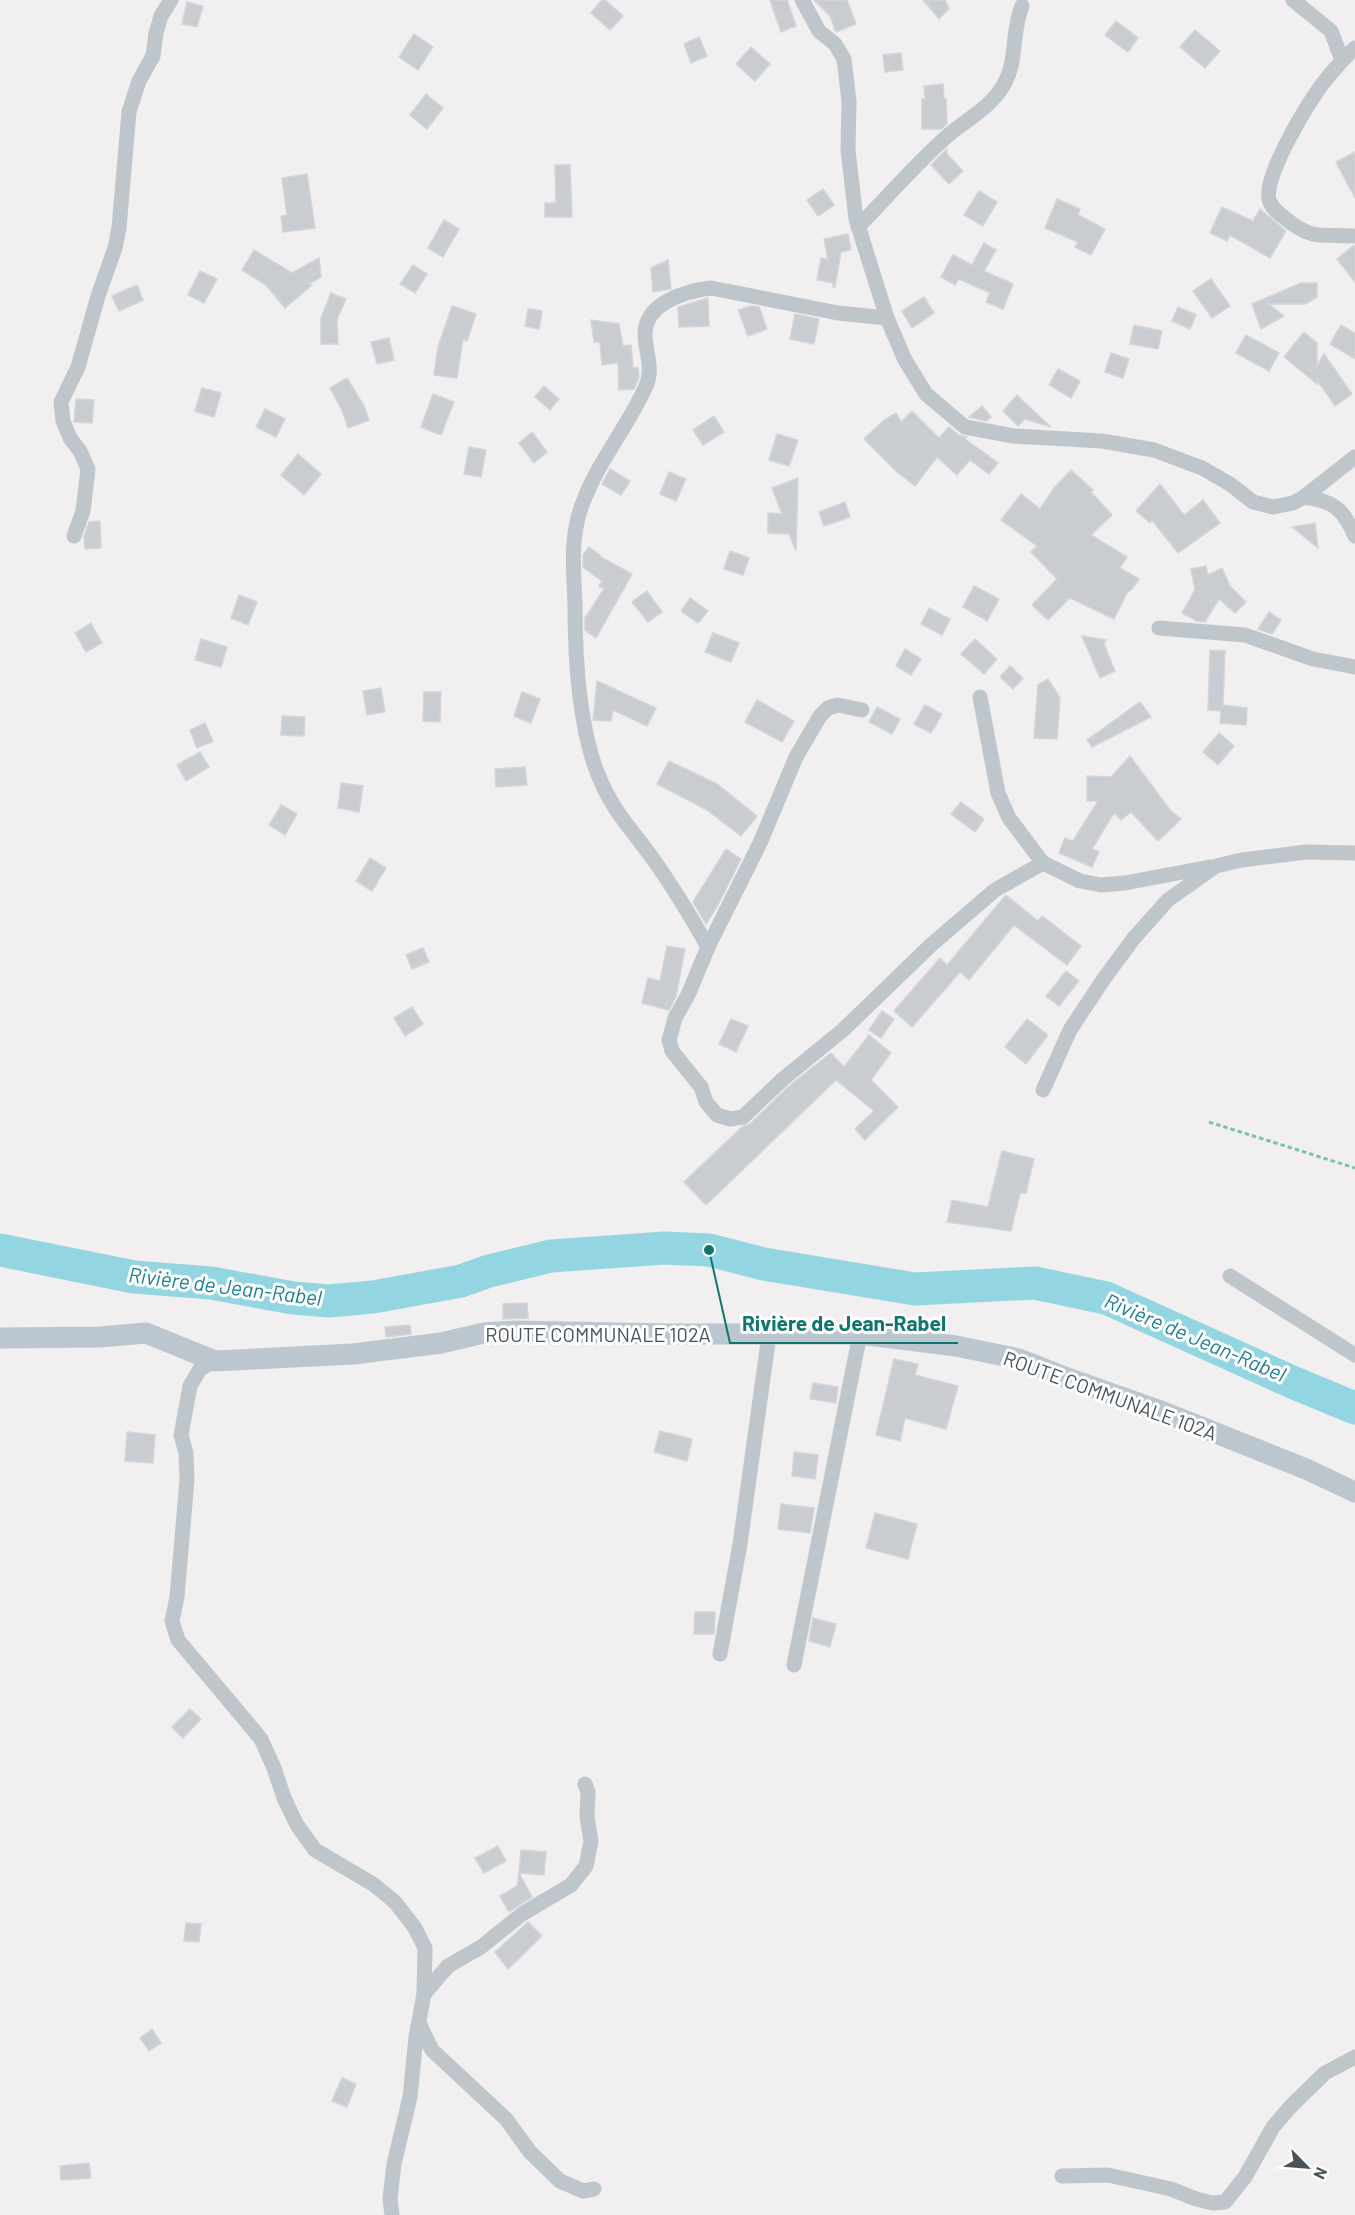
<svg xmlns="http://www.w3.org/2000/svg" width="1355" height="2215" font-family="Barlow,sans-serif">
  <style>
    .lines { fill: none; stroke-linecap: round; stroke-linejoin: round }
    .river { stroke: #93d6e2; stroke-width: 33 }
    .building { fill: #c9ccd1; stroke: #d3d5d9; stroke-width: 1.5 }
    .path { stroke: #7dc49d; stroke-width: 3; stroke-dasharray: 4.5 3; stroke-linecap: butt }
    .street { stroke: #bec6cc; stroke-width: 15 }
    .secondary { stroke: #bcc6ce; stroke-width: 21 }
    .labels { text-anchor: middle; stroke-width: 6; stroke-linejoin: round; paint-order: stroke }
    .street-label { font-size: 20px; fill: #49535a; stroke: #fff }
    .water-label { font-size: 21px; font-style: italic; fill: #1a8093; stroke: #fff }
    .leader { fill: none; stroke: #0f766e; stroke-width: 2 }
    .callout-dot { fill: #0f766e; stroke: #fff; stroke-width: 2 }
    .callout-label { font-size: 21px; text-anchor: middle; font-weight: bold; fill: #0f766e; stroke: #fff; stroke-width: 6; stroke-linejoin: round; paint-order: stroke }
  </style>
  <rect width="100%" height="100%" fill="#f1efef"/>
  <g class="lines">
    <polyline class="river" points="0,1250 134,1277 211,1283 293,1298 329,1301 373,1297 461,1281 489,1271 551,1256 665,1248 709,1250 764,1264 915,1289 1035,1283 1106,1298 1292,1382 1355,1408"/>
  </g>
  <g class="building">
    <polygon points="602,0 605,0 623,16 610,30 591,13"/>
    <polygon points="770,0 787,0 796,26 781,32"/>
    <polygon points="814,0 847,0 856,24 836,32 830,16"/>
    <polygon points="923,0 945,0 949,9 939,19"/>
    <polygon points="187,2 203,6 197,27 182,24"/>
    <polygon points="1116,21 1138,38 1128,52 1105,35"/>
    <polygon points="1195,30 1220,51 1205,68 1180,47"/>
    <polygon points="414,34 433,47 418,70 399,57"/>
    <polygon points="699,37 707,56 691,63 684,44"/>
    <polygon points="751,47 770,64 755,81 736,64"/>
    <polygon points="901,53 903,70 885,72 883,55"/>
    <polygon points="943,84 944,99 946,99 947,124 941,129 922,129 922,99 925,99 924,86"/>
    <polygon points="426,94 443,108 427,129 410,115"/>
    <polygon points="947,149 947,154 963,171 949,184 931,165"/>
    <polygon points="1355,152 1355,198 1336,162"/>
    <polygon points="555,165 570,165 572,217 545,217 545,203 556,203"/>
    <polygon points="307,174 315,228 283,232 281,216 287,215 282,178"/>
    <polygon points="823,189 834,205 818,216 807,200"/>
    <polygon points="979,191 997,202 983,226 964,215"/>
    <polygon points="1057,199 1080,209 1078,215 1105,229 1091,255 1075,247 1078,242 1045,228"/>
    <polygon points="1222,207 1253,221 1260,209 1286,231 1270,258 1230,235 1227,241 1210,233"/>
    <polygon points="444,220 459,229 443,257 428,248"/>
    <polygon points="848,234 851,250 841,252 835,287 833,287 833,283 817,280 821,258 828,259 824,239"/>
    <polygon points="984,243 996,250 984,271 1013,284 1003,309 986,302 990,293 959,279 955,285 941,277 953,255 972,265"/>
    <polygon points="1353,246 1355,246 1355,282 1337,259"/>
    <polygon points="254,250 292,273 319,258 321,277 309,284 312,285 285,308 266,285 242,270"/>
    <polygon points="668,260 671,289 653,292 651,268"/>
    <polygon points="413,265 427,274 415,293 400,284"/>
    <polygon points="200,271 217,279 204,303 188,295"/>
    <polygon points="1211,279 1230,306 1212,318 1193,291"/>
    <polygon points="1301,283 1317,283 1317,297 1305,304 1268,304 1284,316 1261,329 1252,304"/>
    <polygon points="137,285 143,300 119,311 112,296"/>
    <polygon points="331,293 346,299 337,319 338,344 321,344 321,318"/>
    <polygon points="924,297 934,313 912,328 902,311"/>
    <polygon points="708,298 709,326 679,327 678,307"/>
    <polygon points="452,306 476,314 467,341 463,339 457,378 434,375 438,347"/>
    <polygon points="751,306 759,307 767,329 748,336 738,310"/>
    <polygon points="1178,307 1196,315 1190,329 1172,321"/>
    <polygon points="528,309 542,311 539,329 525,326"/>
    <polygon points="795,314 819,319 814,344 790,339"/>
    <polygon points="591,320 619,324 623,346 631,345 633,368 638,368 639,377 634,389 619,390 618,363 602,365 600,342 594,342"/>
    <polygon points="1134,325 1162,331 1158,349 1130,344"/>
    <polygon points="1341,325 1355,333 1355,359 1330,344"/>
    <polygon points="1304,332 1317,343 1317,366 1324,354 1352,394 1335,406 1317,380 1317,384 1284,357"/>
    <polygon points="1246,335 1279,353 1269,371 1236,353"/>
    <polygon points="389,338 394,360 377,364 371,342"/>
    <polygon points="1111,353 1129,359 1123,378 1105,372"/>
    <polygon points="1058,369 1080,381 1071,398 1049,385"/>
    <polygon points="347,378 364,406 369,420 348,428 342,410 330,388"/>
    <polygon points="544,386 559,399 550,410 535,397"/>
    <polygon points="202,388 221,393 214,417 195,411"/>
    <polygon points="433,394 454,402 441,435 421,427"/>
    <polygon points="1017,395 1024,402 1051,427 1025,419 1018,426 1003,411"/>
    <polygon points="76,399 94,400 92,423 74,422"/>
    <polygon points="982,406 991,417 986,421 969,417"/>
    <polygon points="265,409 285,419 276,437 256,427"/>
    <polygon points="912,411 939,438 949,427 959,435 967,437 965,439 998,463 989,474 970,460 957,475 937,457 915,486 896,471 864,439 884,420 896,413 901,422"/>
    <polygon points="714,416 724,432 703,445 693,430"/>
    <polygon points="532,432 547,452 534,463 519,443"/>
    <polygon points="777,434 798,440 789,466 769,460"/>
    <polygon points="469,447 486,450 481,477 464,474"/>
    <polygon points="298,454 321,474 304,495 281,475"/>
    <polygon points="610,469 630,481 621,495 602,484"/>
    <polygon points="1071,470 1093,490 1091,492 1112,515 1091,535 1127,557 1120,568 1139,579 1132,589 1127,593 1114,619 1070,598 1048,620 1032,605 1057,579 1031,552 1037,546 1001,520 1021,494 1040,509 1054,488"/>
    <polygon points="669,472 686,479 676,501 660,494"/>
    <polygon points="798,478 796,551 789,534 768,533 768,513 782,514 772,488"/>
    <polygon points="1160,484 1184,515 1203,500 1220,523 1178,553 1152,520 1150,523 1136,511"/>
    <polygon points="845,502 850,517 824,526 819,512"/>
    <polygon points="100,521 101,548 85,549 84,536 89,522"/>
    <polygon points="1315,523 1318,548 1292,527"/>
    <polygon points="589,547 600,555 599,556 632,574 596,638 585,630 585,618 604,589 599,586 602,581 583,567 583,555"/>
    <polygon points="730,551 749,558 743,575 724,569"/>
    <polygon points="1206,566 1208,575 1222,568 1230,586 1246,602 1235,613 1219,599 1205,622 1197,621 1182,613 1195,590 1191,569"/>
    <polygon points="974,586 999,599 987,621 963,607"/>
    <polygon points="647,591 662,612 648,622 632,602"/>
    <polygon points="239,595 257,602 248,625 231,618"/>
    <polygon points="690,598 708,611 698,623 681,611"/>
    <polygon points="929,608 950,619 942,635 921,624"/>
    <polygon points="1269,612 1281,620 1272,634 1258,629"/>
    <polygon points="91,623 102,643 86,652 75,633"/>
    <polygon points="713,633 739,643 731,662 705,652"/>
    <polygon points="1082,636 1106,640 1104,644 1115,671 1100,678"/>
    <polygon points="201,639 227,647 221,667 195,660"/>
    <polygon points="975,639 997,659 984,674 961,654"/>
    <polygon points="905,649 921,659 911,675 896,666"/>
    <polygon points="1210,650 1225,651 1223,705 1247,708 1246,725 1220,723 1221,711 1208,710"/>
    <polygon points="1010,666 1023,678 1013,689 1000,677"/>
    <polygon points="1048,679 1060,698 1057,739 1034,738 1038,685"/>
    <polygon points="597,681 656,708 647,726 613,710 611,721 593,720"/>
    <polygon points="381,688 385,712 367,715 363,691"/>
    <polygon points="424,692 441,692 440,722 423,721"/>
    <polygon points="522,692 540,699 531,723 514,716"/>
    <polygon points="757,700 794,721 782,742 745,722"/>
    <polygon points="1140,702 1151,717 1092,747 1087,740"/>
    <polygon points="925,705 942,714 931,733 914,724"/>
    <polygon points="877,707 900,719 892,734 869,722"/>
    <polygon points="282,716 305,717 304,736 281,735"/>
    <polygon points="205,723 213,741 197,748 190,730"/>
    <polygon points="1219,733 1234,746 1218,765 1203,752"/>
    <polygon points="200,752 209,767 186,781 177,765"/>
    <polygon points="1130,756 1170,810 1181,819 1158,841 1131,812 1121,820 1114,813 1092,849 1099,852 1092,867 1059,853 1065,838 1073,841 1098,801 1087,801 1087,776 1111,777"/>
    <polygon points="669,761 717,784 757,816 741,836 707,810 657,784"/>
    <polygon points="525,767 527,785 496,787 495,769"/>
    <polygon points="341,783 363,786 359,812 338,808"/>
    <polygon points="961,802 984,819 975,832 951,814"/>
    <polygon points="281,805 297,814 285,835 269,825"/>
    <polygon points="726,849 741,859 718,905 706,924 693,902"/>
    <polygon points="370,858 386,868 372,891 356,881"/>
    <polygon points="1006,895 1038,921 1042,916 1081,946 1067,965 1014,925 969,980 960,972 912,1027 894,1011 940,958 947,965"/>
    <polygon points="667,946 685,949 676,996 669,1010 642,1003 648,978 660,981"/>
    <polygon points="423,948 429,962 412,969 406,955"/>
    <polygon points="1066,971 1079,981 1059,1006 1046,996"/>
    <polygon points="412,1007 423,1024 405,1036 394,1018"/>
    <polygon points="882,1011 894,1019 881,1038 869,1030"/>
    <polygon points="731,1019 748,1026 736,1052 719,1044"/>
    <polygon points="1027,1019 1048,1035 1026,1064 1005,1047"/>
    <polygon points="869,1035 891,1053 871,1080 898,1107 865,1140 855,1129 874,1111 836,1080 706,1205 684,1182 742,1127 750,1124 789,1086 831,1053 844,1067"/>
    <polygon points="1002,1151 1034,1159 1026,1193 1020,1193 1011,1231 947,1222 952,1200 988,1207"/>
    <polygon points="527,1303 528,1318 503,1319 503,1304"/>
    <polygon points="410,1325 411,1334 386,1337 385,1327"/>
    <polygon points="894,1359 918,1364 915,1375 958,1386 946,1429 905,1418 900,1441 876,1435"/>
    <polygon points="813,1383 838,1387 836,1403 810,1399"/>
    <polygon points="660,1431 692,1439 687,1461 654,1452"/>
    <polygon points="127,1432 155,1435 153,1463 125,1461"/>
    <polygon points="794,1452 818,1455 815,1479 792,1476"/>
    <polygon points="781,1504 814,1508 810,1533 778,1529"/>
    <polygon points="875,1513 917,1524 908,1559 866,1548"/>
    <polygon points="695,1612 715,1612 714,1634 694,1634"/>
    <polygon points="813,1618 836,1624 830,1647 809,1641"/>
    <polygon points="190,1709 201,1719 183,1738 172,1727"/>
    <polygon points="498,1846 506,1861 484,1873 475,1858"/>
    <polygon points="521,1850 546,1852 544,1875 519,1873"/>
    <polygon points="519,1873 532,1897 509,1912 500,1896 517,1886"/>
    <polygon points="528,1922 542,1936 508,1969 495,1952"/>
    <polygon points="186,1923 201,1924 199,1942 184,1941"/>
    <polygon points="152,2029 161,2043 149,2051 140,2038"/>
    <polygon points="342,2078 356,2084 347,2107 332,2101"/>
    <polygon points="89,2163 91,2178 61,2180 60,2166"/>
  </g>
  <g class="lines">
    <polyline class="path" points="1209,1122 1355,1168"/>
    <g class="street">
      <polyline points="802,0 819,31 835,44 844,59 849,101 848,150 856,219 887,318 905,360 926,394 965,427 1014,436 1102,441 1154,450 1202,468 1230,484 1253,502 1273,507 1293,503 1304,497 1355,457"/>
      <polyline points="1293,0 1331,31 1342,60"/>
      <path d="M1355,48C1341,61 1329,75 1318,90C1305,109 1260,182 1270,202C1273,210 1280,214 1286,219C1313,241 1323,234 1355,236"/>
      <path d="M858,227C886,198 916,164 945,138C964,121 990,108 1003,86C1018,62 1011,32 1022,6"/>
      <path d="M887,318L838,313L711,288C687,291 646,302 645,333C645,352 654,368 646,386C627,429 594,466 580,511C570,542 574,573 575,605C575,661 579,738 604,788C616,814 636,835 653,859C673,887 691,917 708,947L688,995L675,1018L669,1040L672,1051L701,1087L706,1102L717,1115L730,1119L743,1117L783,1079L843,1030L931,945L995,890L1043,863"/>
      <path d="M1304,497C1333,501 1343,508 1355,536"/>
      <polyline points="74,536 83,511 88,469 80,451 70,438 63,421 61,402 78,367 98,296 115,248 119,228 129,112 139,81 153,56 156,33 161,16 171,0"/>
      <polyline points="1159,628 1245,635 1313,659 1355,667"/>
      <polyline points="980,697 998,793 1009,818 1043,863 1080,881 1101,885 1125,883 1210,867"/>
      <polyline points="708,947 760,843 796,757 820,716 828,708 838,705 862,710"/>
      <polyline points="1043,1090 1070,1030 1103,980 1134,938 1168,900 1216,866 1242,860 1306,852 1355,853"/>
      <polyline points="1230,1276 1355,1355"/>
      <polyline points="215,1361 200,1369 190,1386 181,1435 186,1453 187,1480 177,1597 172,1621 178,1640 261,1739 274,1768 284,1798 297,1825 315,1850 373,1884 395,1902 415,1928 425,1948 424,1994 416,2037 410,2097 394,2164 390,2199 392,2215"/>
      <polyline points="720,1654 740,1544 769,1335"/>
      <polyline points="794,1665 860,1334"/>
      <polyline points="424,1994 448,1966 481,1947 522,1914 571,1885 586,1866 591,1841 587,1817 588,1792 585,1784"/>
      <polyline points="419,2023 432,2050 506,2119 530,2152 560,2181 583,2191 594,2189"/>
      <polyline points="1062,2176 1108,2175 1171,2189 1196,2199 1213,2203 1225,2202 1245,2177 1273,2127 1291,2106 1325,2073 1355,2057"/>
    </g>
    <polyline class="secondary" points="0,1338 100,1337 146,1333 215,1361 353,1354 441,1343 484,1333 514,1331 667,1334 860,1334 956,1346 1019,1359 1070,1379 1166,1413 1306,1469 1355,1492"/>
  </g>
  <g class="labels">
    <g class="street-label">
      <text x="598" y="1342">ROUTE COMMUNALE 102A</text>
      <text transform="translate(1110 1396) rotate(20)" y="7">ROUTE COMMUNALE 102A</text>
    </g>
    <g class="water-label">
      <text transform="translate(225 1287) rotate(7)" y="7">Rivière de Jean-Rabel</text>
      <text transform="translate(1195 1338) rotate(23)" y="7">Rivière de Jean-Rabel</text>
    </g>
  </g>
  <path class="leader" d="M709 1250L730 1343H958"/>
  <circle class="callout-dot" cx="709" cy="1250" r="6"/>
  <g class="callout-label">
    <text x="844" y="1331">Rivière de Jean-Rabel</text>
  </g>
  <g transform="translate(1307 2167) rotate(115)" stroke="#ffffff" stroke-width="4.5" paint-order="stroke">
  <path d="M0-4.5L10 22L0 15L-10 22Z" fill="#49535a"/>
  <text y="-9" font-size="16" font-weight="bold" text-anchor="middle" fill="#49535a">N</text>
  </g>
</svg>
